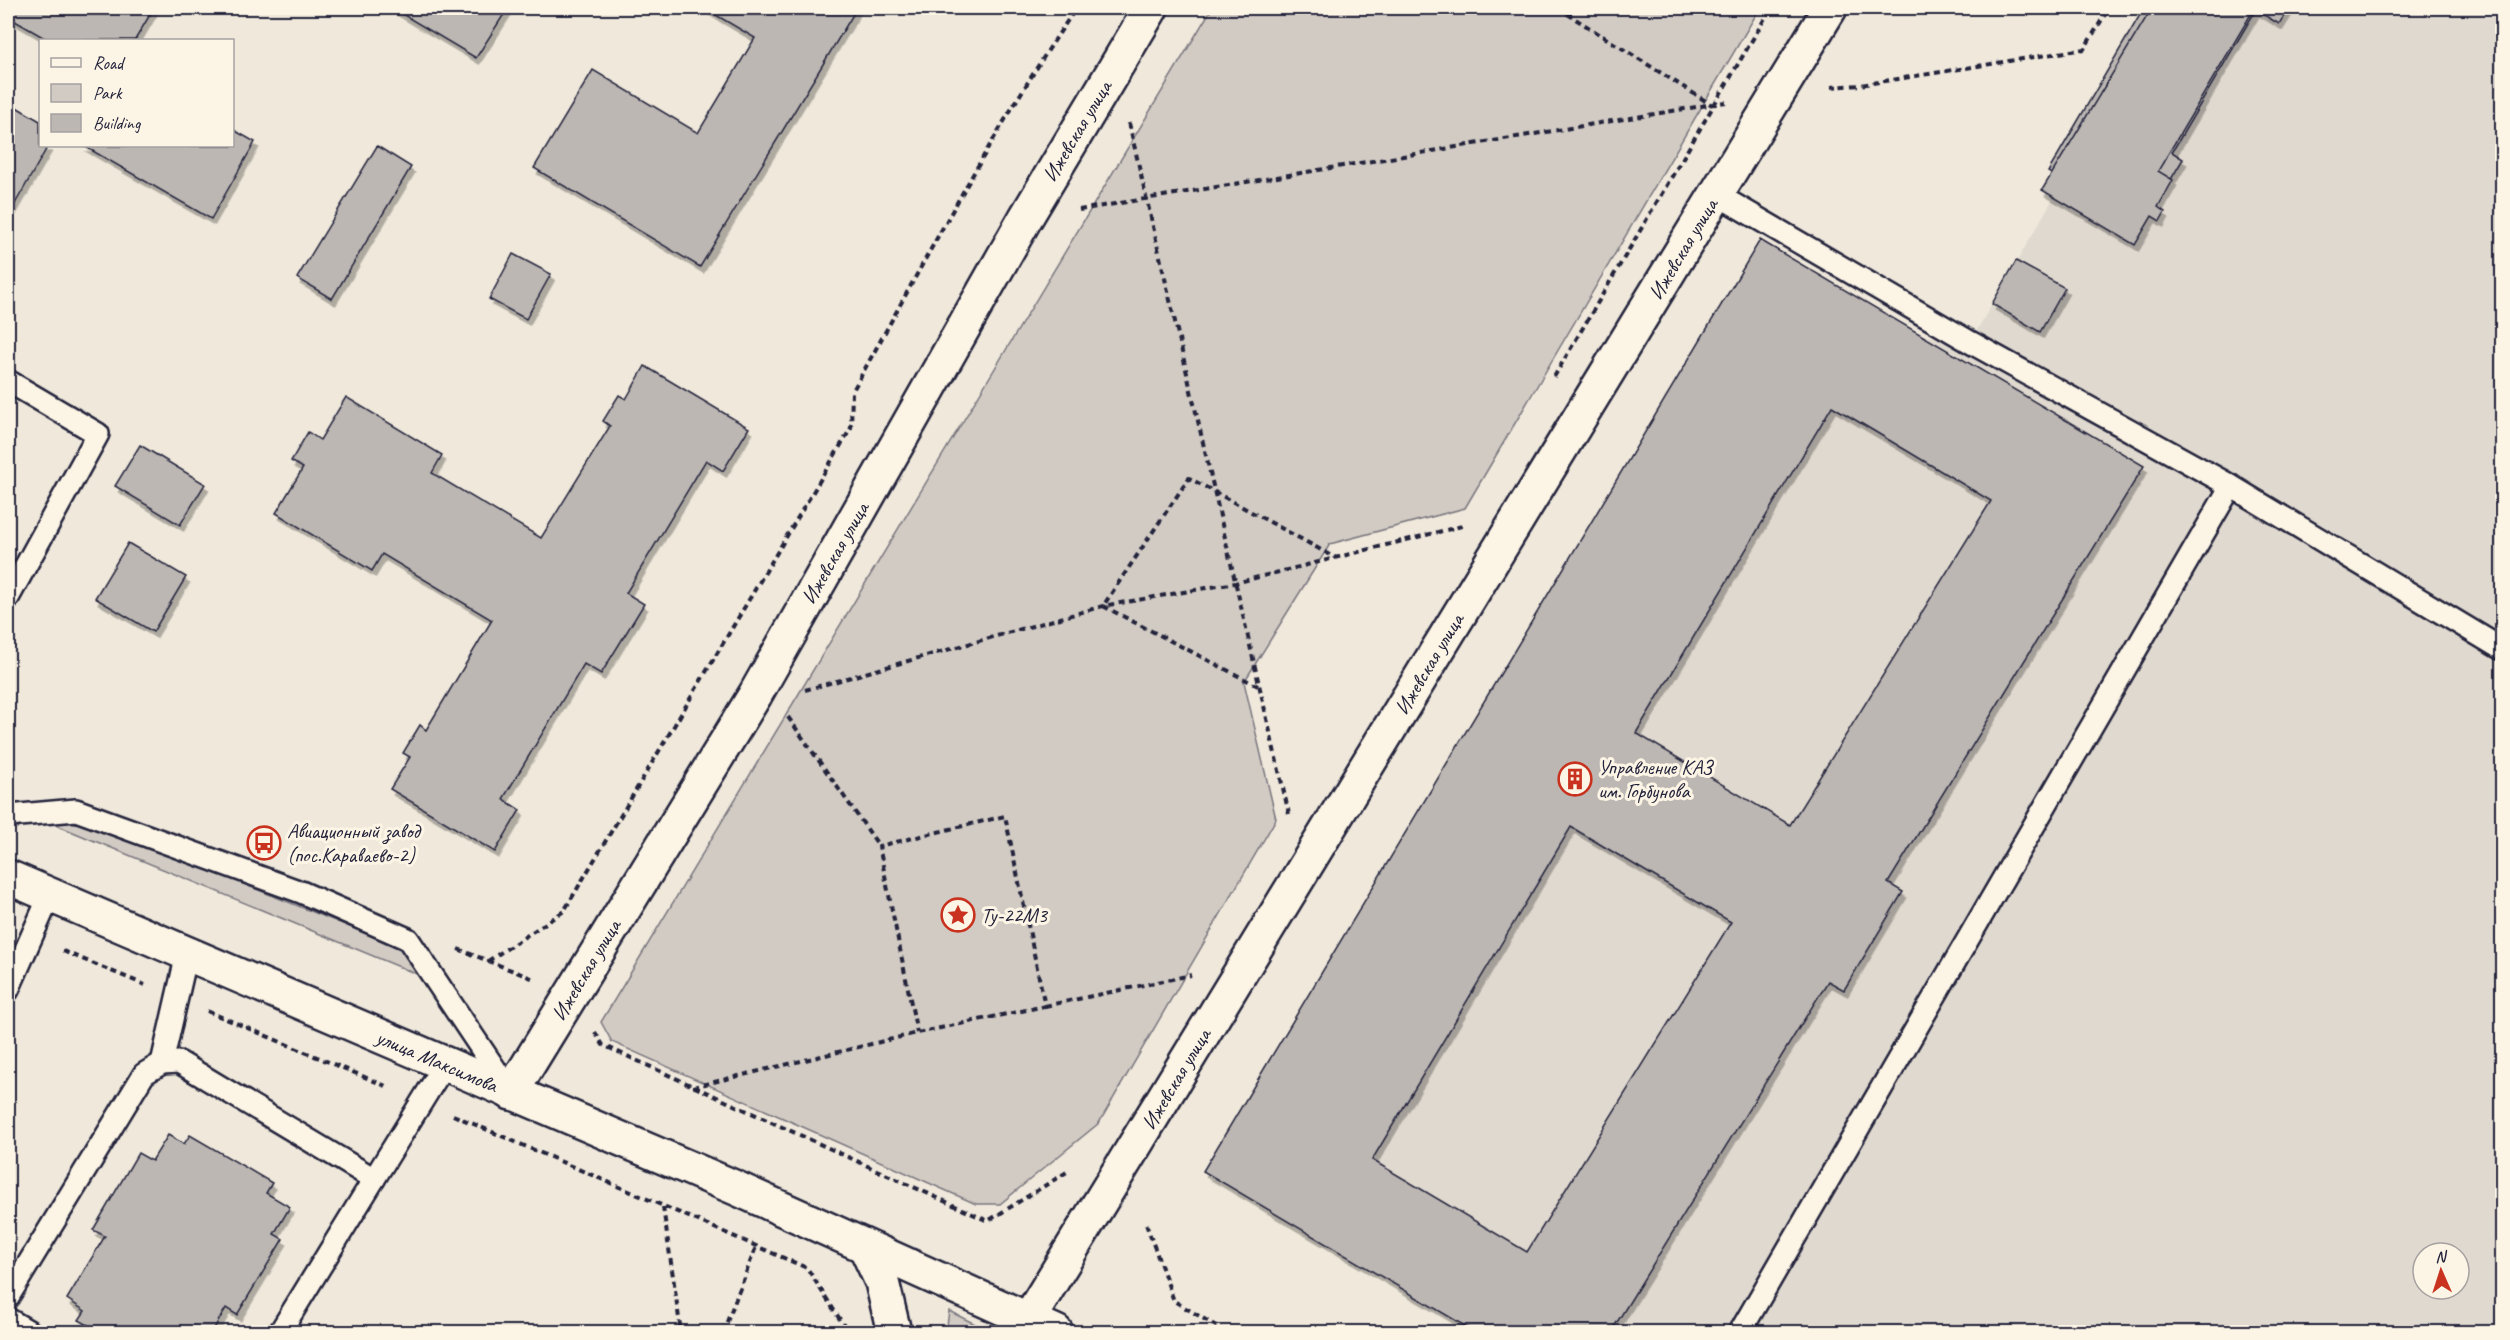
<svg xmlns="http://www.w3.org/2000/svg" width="2510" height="1340" font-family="Caveat,sans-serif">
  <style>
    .built { fill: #e0d9cf; fill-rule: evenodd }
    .green { fill: #d1cbc3; stroke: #7a767f; stroke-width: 1.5 }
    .building { fill: #bcb7b3; stroke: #22223b; stroke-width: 1.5; fill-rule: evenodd; filter: url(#shadow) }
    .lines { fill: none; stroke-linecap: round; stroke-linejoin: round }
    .service-casing { stroke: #22223b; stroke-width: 26 }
    .minor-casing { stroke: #22223b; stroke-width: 38 }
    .primary-casing { stroke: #22223b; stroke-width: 38 }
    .path { stroke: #22223b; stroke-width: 4; stroke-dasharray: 6 4.5; stroke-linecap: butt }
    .service { stroke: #fcf5e5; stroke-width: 21 }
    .minor { stroke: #fcf5e5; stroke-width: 33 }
    .primary { stroke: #fcf5e5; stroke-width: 33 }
    .labels { text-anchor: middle; stroke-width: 6; stroke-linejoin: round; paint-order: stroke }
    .street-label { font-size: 21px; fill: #22223b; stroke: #fcf5e5 }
    .poi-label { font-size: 21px; fill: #22223b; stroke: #fcf5e5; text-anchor: start }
  </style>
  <defs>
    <filter id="shadow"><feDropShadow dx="3.5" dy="6" stdDeviation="0" flood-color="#0004"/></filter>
  </defs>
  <rect width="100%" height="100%" fill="#efe8db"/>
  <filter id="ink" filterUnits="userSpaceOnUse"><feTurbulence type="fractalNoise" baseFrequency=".0167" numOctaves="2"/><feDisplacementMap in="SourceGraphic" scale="12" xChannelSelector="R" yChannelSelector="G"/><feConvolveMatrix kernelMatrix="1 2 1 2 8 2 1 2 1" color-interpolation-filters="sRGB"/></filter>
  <g filter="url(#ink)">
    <path class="built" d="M2164,8H2502V1332H1475L1203,1171L1760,240L1924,336L1970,342ZM2423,1253H2459V1289H2423Z"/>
    <g class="green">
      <polygon points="1212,8 1760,8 1465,508 1330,544 1244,682 1276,819 1099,1123 1000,1204 976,1204 612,1042 601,1022"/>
      <polygon points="74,816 405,949 419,975 44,820"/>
      <polygon points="949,1311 991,1332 946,1332"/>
    </g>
    <g class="building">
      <polygon points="8,8 154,8 135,40 48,40 8,17"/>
      <polygon points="392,8 508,8 476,58"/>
      <polygon points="704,8 857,8 700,267 534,168 593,70 698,133 755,38"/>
      <polygon points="2144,8 2257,8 2172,152 2183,159 2143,227 2048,172"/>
      <polygon points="2145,8 2150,11 2152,8 2289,8 2279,24 2254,9 2158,171 2173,180 2158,207 2165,212 2160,221 2152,216 2135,245 2042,190 2149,13 2144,9"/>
      <polygon points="13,105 40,121 40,146 48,146 8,216 8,115"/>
      <polygon points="232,129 255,142 211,219 84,146 232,146"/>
      <polygon points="377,146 411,167 332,299 297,278"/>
      <path d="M1760,240L2144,466L1888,883L1903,892L1844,990L1828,981L1611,1332H1475L1203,1171ZM1832,406L1991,501L1790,825L1636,733ZM1571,827L1731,922L1527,1252L1372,1160Z"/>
      <polygon points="513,254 551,274 526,319 489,299"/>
      <polygon points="2016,261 2065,288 2040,332 1992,304"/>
      <polygon points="645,366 749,428 723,471 706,460 626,593 644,604 601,674 584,664 503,799 520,810 495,852 390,789 410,757 403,753 420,725 426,730 492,620 382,554 372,571 276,513 303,468 291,461 308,432 320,440 346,397 442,455 432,473 541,538 610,426 603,421 619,395 626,399"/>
      <polygon points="140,445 205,484 180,525 115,486"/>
      <polygon points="128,543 186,577 153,632 95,598"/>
      <polygon points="168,1135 184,1144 190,1135 272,1183 266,1193 290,1207 274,1234 283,1239 237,1315 226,1308 212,1332 101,1332 79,1320 85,1311 67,1299 105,1236 93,1230 138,1153 152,1161"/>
    </g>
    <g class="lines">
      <g class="service-casing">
        <g id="service">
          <polyline points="1716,194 1970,342 2231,486 2502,649"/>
          <polyline points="8,381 98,434 8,598"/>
          <polyline points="8,816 76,810 301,892 408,939 509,1090"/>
          <polyline points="8,990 50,895"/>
          <polyline points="162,1063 187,954"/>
          <polyline points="374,1179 445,1064"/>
          <polyline points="8,1297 144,1074 162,1063 179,1062 374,1179 280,1332"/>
          <polyline points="8,1319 30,1332"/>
          <polyline points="1740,1332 2231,486"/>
        </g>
      </g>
      <g class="minor-casing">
        <g id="minor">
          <polyline points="511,1093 755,695 1025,219 1151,8"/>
          <polyline points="1028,1320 1830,8"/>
        </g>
      </g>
      <g class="primary-casing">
        <g id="primary">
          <polyline points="8,877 736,1188 1056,1332"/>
          <polyline points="866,1248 882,1282 894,1332"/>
        </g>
      </g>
      <g class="path">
        <polyline points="1558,8 1712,105"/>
        <polyline points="1831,87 1860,85 2084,49 2109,8"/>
        <polyline points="1129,123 1289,814"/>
        <polyline points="1079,210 1726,102"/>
        <polyline points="1554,377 1771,8"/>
        <polyline points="1258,686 1103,606 1189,478 1336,558"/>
        <polyline points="805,690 1103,606 1235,583 1466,525"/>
        <polyline points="788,717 879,846"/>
        <polyline points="458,949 534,979"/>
        <polyline points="63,951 145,985"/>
        <path d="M488,961L564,911L851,428L852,392C924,263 993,130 1076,8"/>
        <polyline points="1045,1006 1191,975"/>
        <polyline points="207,1011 386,1086"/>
        <polyline points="595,1032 603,1045 988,1221 1070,1170"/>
        <polyline points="693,1087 917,1033 1045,1006 1005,816 879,846 917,1033"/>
        <polyline points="453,1115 807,1268 848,1332"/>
        <polyline points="663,1207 681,1332"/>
        <polyline points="1146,1224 1174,1301 1226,1332"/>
        <polyline points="723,1332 756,1247"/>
      </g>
      <use href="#service" class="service"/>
      <use href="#minor" class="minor"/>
      <use href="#primary" class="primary"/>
    </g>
  </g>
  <defs>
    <g id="building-ring" transform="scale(1.725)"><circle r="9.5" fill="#fcf5e5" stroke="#c8321e" stroke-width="1.5"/><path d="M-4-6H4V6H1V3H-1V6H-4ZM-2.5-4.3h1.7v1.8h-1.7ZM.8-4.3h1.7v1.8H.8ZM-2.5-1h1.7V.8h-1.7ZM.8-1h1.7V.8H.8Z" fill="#c8321e"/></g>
    <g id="bus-ring" transform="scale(1.725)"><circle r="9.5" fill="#fcf5e5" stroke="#c8321e" stroke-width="1.5"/><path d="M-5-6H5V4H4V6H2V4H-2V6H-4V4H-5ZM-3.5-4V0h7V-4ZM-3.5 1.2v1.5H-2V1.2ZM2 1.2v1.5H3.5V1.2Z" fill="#c8321e"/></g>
    <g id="sight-ring" transform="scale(1.725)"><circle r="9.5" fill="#fcf5e5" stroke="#c8321e" stroke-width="1.5"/><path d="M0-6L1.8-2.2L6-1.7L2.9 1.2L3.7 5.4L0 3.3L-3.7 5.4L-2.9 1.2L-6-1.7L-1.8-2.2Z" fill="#c8321e"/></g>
  </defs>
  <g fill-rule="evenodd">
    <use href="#building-ring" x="1575" y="779"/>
    <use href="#bus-ring" x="264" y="843"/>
    <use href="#sight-ring" x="958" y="915"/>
  </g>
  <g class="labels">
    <g class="street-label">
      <text transform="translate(1077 131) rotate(-59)" y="7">Ижевская улица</text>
      <text transform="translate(1683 249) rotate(-59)" y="7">Ижевская улица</text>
      <text transform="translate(835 553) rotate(-60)" y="7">Ижевская улица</text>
      <text transform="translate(1429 664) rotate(-59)" y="7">Ижевская улица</text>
      <text transform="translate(586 970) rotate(-59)" y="7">Ижевская улица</text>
      <text transform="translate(437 1061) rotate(23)" y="7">улица Максимова</text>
      <text transform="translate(1176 1079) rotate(-59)" y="7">Ижевская улица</text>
    </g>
    <g class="poi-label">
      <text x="1598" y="774">Управление КАЗ<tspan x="1598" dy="24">им. Горбунова</tspan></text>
      <text x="287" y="838">Авиационный завод<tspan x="287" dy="24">(пос.Караваево-2)</tspan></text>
      <text x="981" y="922">Ту-22М3</text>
    </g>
  </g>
  <rect width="2510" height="1340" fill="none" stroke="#fcf5e5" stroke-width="30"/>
  <rect x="15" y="15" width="2480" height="1310" fill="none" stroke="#22223b" stroke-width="2" filter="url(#ink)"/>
  <rect x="39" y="39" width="195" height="108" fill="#fcf5e5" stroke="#a5a1a1" stroke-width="1.5"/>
  <rect x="51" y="58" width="30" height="9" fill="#fcf5e5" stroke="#a5a1a1" stroke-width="1.5"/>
  <text x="93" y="69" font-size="18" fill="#22223b">Road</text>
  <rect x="51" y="84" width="30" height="18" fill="#d1cbc3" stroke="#a5a1a1" stroke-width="1.5"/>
  <text x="93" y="99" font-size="18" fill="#22223b">Park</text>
  <rect x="51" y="114" width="30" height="18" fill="#bcb7b3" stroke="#a5a1a1" stroke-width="1.5"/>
  <text x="93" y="129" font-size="18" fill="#22223b">Building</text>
  <g transform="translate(2441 1271) rotate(357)"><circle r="28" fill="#fcf5e5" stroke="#a5a1a1" stroke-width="1.5"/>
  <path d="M0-4.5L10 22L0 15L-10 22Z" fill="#c8321e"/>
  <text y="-9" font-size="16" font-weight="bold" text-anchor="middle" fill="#22223b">N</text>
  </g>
</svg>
